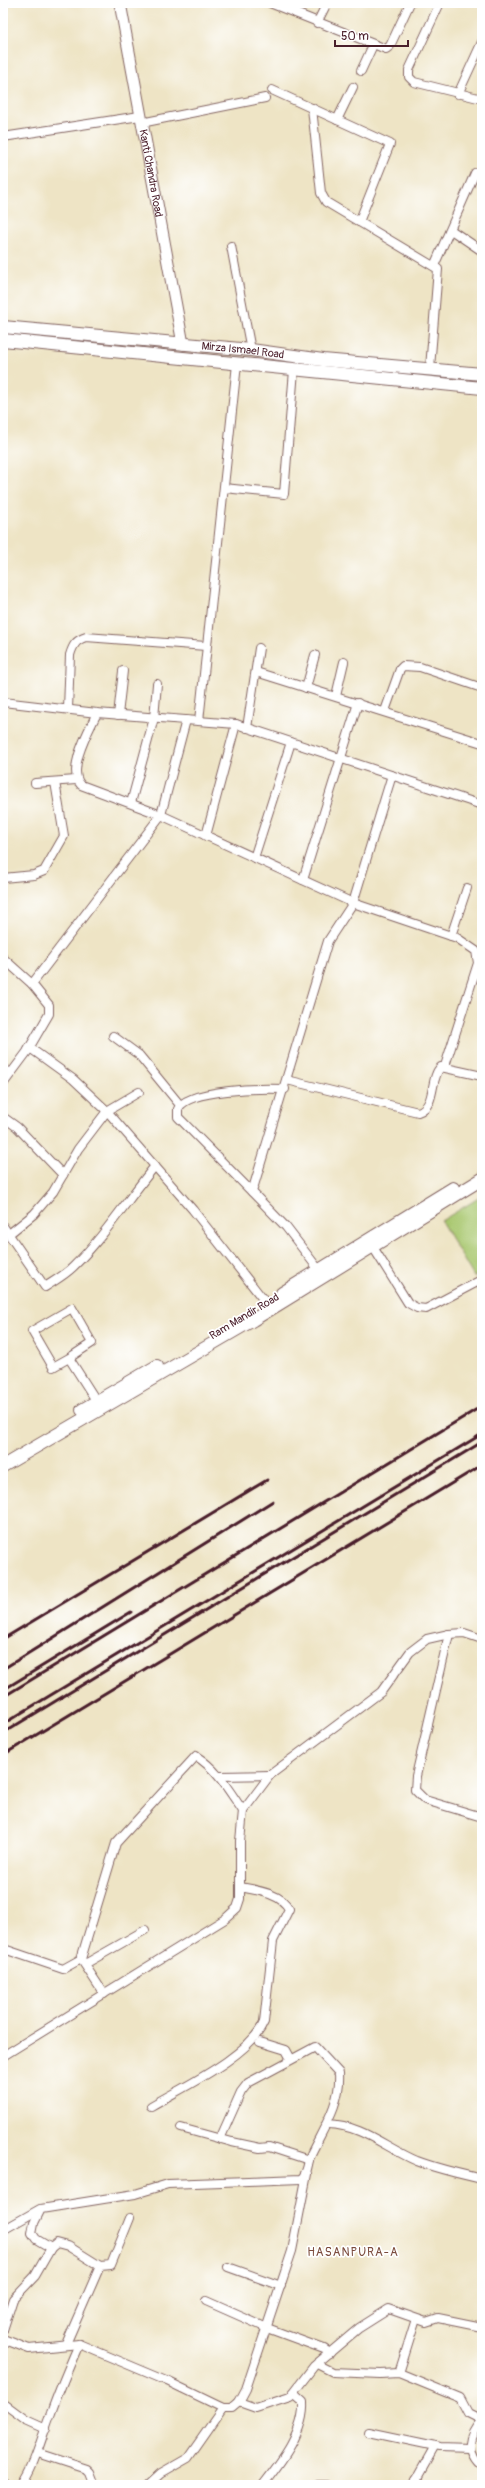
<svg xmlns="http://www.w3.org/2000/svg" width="485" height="2488" font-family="Pangolin,sans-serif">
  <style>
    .green { fill: #a8c76e; stroke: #79734c }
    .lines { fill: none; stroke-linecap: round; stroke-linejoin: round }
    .street-casing { stroke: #836461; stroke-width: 10 }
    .secondary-casing { stroke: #836461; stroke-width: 13 }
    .primary-casing { stroke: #836461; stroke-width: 14 }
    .street { stroke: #fff; stroke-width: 8 }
    .secondary { stroke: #fff; stroke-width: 11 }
    .primary { stroke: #fff; stroke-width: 12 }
    .rail { stroke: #4a1f2b; stroke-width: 3 }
    .labels { text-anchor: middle; stroke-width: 3.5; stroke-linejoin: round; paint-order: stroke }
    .street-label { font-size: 11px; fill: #4a1f2b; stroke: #fff }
    .neighbourhood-label { font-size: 12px; letter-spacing: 1px; fill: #7b4b3c; stroke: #fff }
  </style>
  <rect width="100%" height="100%" fill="#fff"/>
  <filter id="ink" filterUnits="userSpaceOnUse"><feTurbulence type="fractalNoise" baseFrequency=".025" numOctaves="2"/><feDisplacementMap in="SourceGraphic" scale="8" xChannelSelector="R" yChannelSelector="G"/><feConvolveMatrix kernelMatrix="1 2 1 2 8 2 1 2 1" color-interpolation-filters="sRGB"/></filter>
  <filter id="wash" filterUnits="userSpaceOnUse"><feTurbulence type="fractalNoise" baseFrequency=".012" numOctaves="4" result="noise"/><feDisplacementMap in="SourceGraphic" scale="16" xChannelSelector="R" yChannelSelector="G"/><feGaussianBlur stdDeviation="0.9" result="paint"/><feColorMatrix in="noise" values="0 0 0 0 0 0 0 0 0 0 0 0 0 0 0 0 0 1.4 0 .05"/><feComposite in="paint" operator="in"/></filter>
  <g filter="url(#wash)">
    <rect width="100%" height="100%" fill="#eee4c5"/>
    <polygon class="green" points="482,1196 482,1272 474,1277 441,1221"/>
  </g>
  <g filter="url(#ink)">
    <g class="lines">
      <g class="street-casing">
        <g id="street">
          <polyline points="270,3 386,49 390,46 410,3"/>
          <polyline points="440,3 409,70 409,77 414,82 482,99"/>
          <polyline points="317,23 327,3"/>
          <polyline points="361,71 373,45"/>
          <polyline points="272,90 390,144 359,222"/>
          <polyline points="458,94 482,42"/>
          <polyline points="312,108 321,193 326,202 438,269 430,368"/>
          <polyline points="337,120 353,87"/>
          <polyline points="141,123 265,98"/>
          <polyline points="3,137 140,116"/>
          <polyline points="451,230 482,251"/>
          <polyline points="231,246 251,350"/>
          <polyline points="434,266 475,173 482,177"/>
          <polyline points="224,488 284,494 294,370"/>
          <polyline points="256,672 482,743"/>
          <polyline points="306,688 315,655"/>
          <polyline points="336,696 344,662"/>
          <polyline points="3,702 97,713 236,724 482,805"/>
          <path d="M68,709L70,655C73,645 76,640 86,637L206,646"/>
          <polyline points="385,711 400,669 403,666 420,667 482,688"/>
          <path d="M97,713C89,730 66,770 81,785L161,815L353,903L457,938L476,951L478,963L445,1066"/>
          <polyline points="118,715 123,671"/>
          <polyline points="199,721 237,364"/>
          <polyline points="247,728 259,648"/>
          <polyline points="35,783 76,780"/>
          <polyline points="131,803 154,718 157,684"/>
          <polyline points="206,836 236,724"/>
          <polyline points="254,858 291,742"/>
          <polyline points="3,878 34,875 44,871 64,836 55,782"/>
          <polyline points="303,880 358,703"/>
          <polyline points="451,936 467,888"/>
          <polyline points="3,958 32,984 49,1005 49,1014 28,1050"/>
          <polyline points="32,984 161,815 186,720"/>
          <polyline points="113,1036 139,1055 180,1105"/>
          <polyline points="3,1068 10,1073"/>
          <path d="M287,1080L418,1112C437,1106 429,1078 441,1067L482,1076"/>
          <polyline points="3,1084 30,1048 73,1079 107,1111 193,1210 266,1303"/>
          <polyline points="3,1117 17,1127 63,1175"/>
          <path d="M252,1192L182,1121L178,1117V1109C187,1089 264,1088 285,1089"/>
          <path d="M3,1226L45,1287C54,1281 65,1275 73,1267C104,1237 127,1200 155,1166"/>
          <polyline points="9,1234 34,1214 53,1192 78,1149 107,1111 139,1092"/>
          <polyline points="373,1247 408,1303 417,1308 426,1309 481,1280"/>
          <polyline points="319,1270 286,1227 252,1192 328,941 353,903 392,775"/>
          <polyline points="69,1358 92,1343 72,1308 32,1331 53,1367 69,1358 97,1402"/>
          <polyline points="449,1634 416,1776 415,1790 425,1800 482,1817"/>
          <polyline points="220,1776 270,1775"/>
          <polyline points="3,1947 3,1960"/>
          <polyline points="4,1949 63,1969 81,1959"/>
          <polyline points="85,1964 145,1930"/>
          <path d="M104,1994L81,1959L116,1843L196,1756C218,1770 229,1791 243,1811"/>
          <polyline points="260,2042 286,2050 291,2059"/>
          <polyline points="3,2056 225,1919 237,1908 240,1899 240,1841 243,1811 270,1775 381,1692 410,1652 427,1639 449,1634 464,1633 482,1639"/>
          <path d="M151,2106C183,2087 250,2056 264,2022L273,1941L289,1909C281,1893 255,1890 240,1887"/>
          <path d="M328,2124C362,2125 386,2148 417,2161C438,2169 460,2174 482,2179"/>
          <polyline points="181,2128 232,2142 260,2148 269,2147 309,2160"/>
          <polyline points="3,2230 40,2209"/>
          <path d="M51,2248L36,2239L32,2233L34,2223L41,2209L135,2194L168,2184L301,2179C309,2172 307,2163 311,2154C324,2127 341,2103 339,2073L315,2047L248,2083L241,2092L220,2139"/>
          <polyline points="228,2267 281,2286"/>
          <polyline points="206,2301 267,2328 324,2349 330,2353"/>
          <polyline points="3,2330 13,2299 35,2276 51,2248 57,2243 68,2246 100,2266"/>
          <polyline points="3,2339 29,2349 79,2344 167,2381 223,2408 232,2408 239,2402 256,2408 290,2397 314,2366 359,2328 389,2309 426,2322 438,2318 482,2327"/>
          <polyline points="66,2344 100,2266 111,2265 130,2218"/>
          <polyline points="317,2364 333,2372 381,2374 399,2373 460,2398 468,2413 482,2420"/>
          <polyline points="399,2373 416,2319"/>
          <polyline points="239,2402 246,2389 292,2251 307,2174"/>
          <polyline points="3,2403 26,2420 46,2429"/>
          <path d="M482,2420C468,2436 464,2451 482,2466"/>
          <polyline points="369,2432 440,2447 469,2448"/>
          <polyline points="38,2453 87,2469 90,2472 95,2485"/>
          <polyline points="416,2479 422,2485"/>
          <polyline points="3,2481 8,2485"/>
          <path d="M21,2485C36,2463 41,2438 51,2413C59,2390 69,2367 79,2344"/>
          <polyline points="148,2485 160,2474 188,2458 223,2408"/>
          <path d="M263,2485C280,2463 305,2432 303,2402L293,2393"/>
          <polyline points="318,2485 326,2485"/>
          <polyline points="413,2485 435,2446"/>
        </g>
      </g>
      <g class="secondary-casing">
        <g id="secondary">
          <path id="s1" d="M120,3L183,344"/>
        </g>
      </g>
      <g class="primary-casing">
        <g id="primary">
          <path id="s2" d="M3,327L251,350L323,360L482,374"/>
          <polyline points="3,340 482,388"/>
          <polyline points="282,1293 453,1188"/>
          <polyline points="82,1410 157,1366"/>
          <polyline points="3,1466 253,1320 482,1179"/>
        </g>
      </g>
      <use href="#street" class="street"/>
      <use href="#secondary" class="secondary"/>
      <use href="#primary" class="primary"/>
      <g class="rail">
        <polyline points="3,1639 267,1480"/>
        <polyline points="3,1669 273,1501"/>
        <polyline points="3,1690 131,1612"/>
        <polyline points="3,1697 482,1406"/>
        <polyline points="3,1724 482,1434"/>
        <polyline points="3,1733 482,1442"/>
        <polyline points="3,1755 482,1465"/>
      </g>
    </g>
  </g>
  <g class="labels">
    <g class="street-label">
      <text dy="4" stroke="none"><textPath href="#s1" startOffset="173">Kanti Chandra Road</textPath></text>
      <text dy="4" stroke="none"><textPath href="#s2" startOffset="241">Mirza Ismael Road</textPath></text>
      <text transform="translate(244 1316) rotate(-31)" y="4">Ram Mandir Road</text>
    </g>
    <g class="neighbourhood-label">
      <text x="353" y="2256">HASANPURA-A</text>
    </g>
  </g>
  <rect width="485" height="2488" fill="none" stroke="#fff" stroke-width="16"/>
  <path d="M335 40v6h73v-6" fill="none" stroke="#4a1f2b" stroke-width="2"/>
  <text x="341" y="40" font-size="12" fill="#4a1f2b" stroke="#ffffff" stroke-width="3" paint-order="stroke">50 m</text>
</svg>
